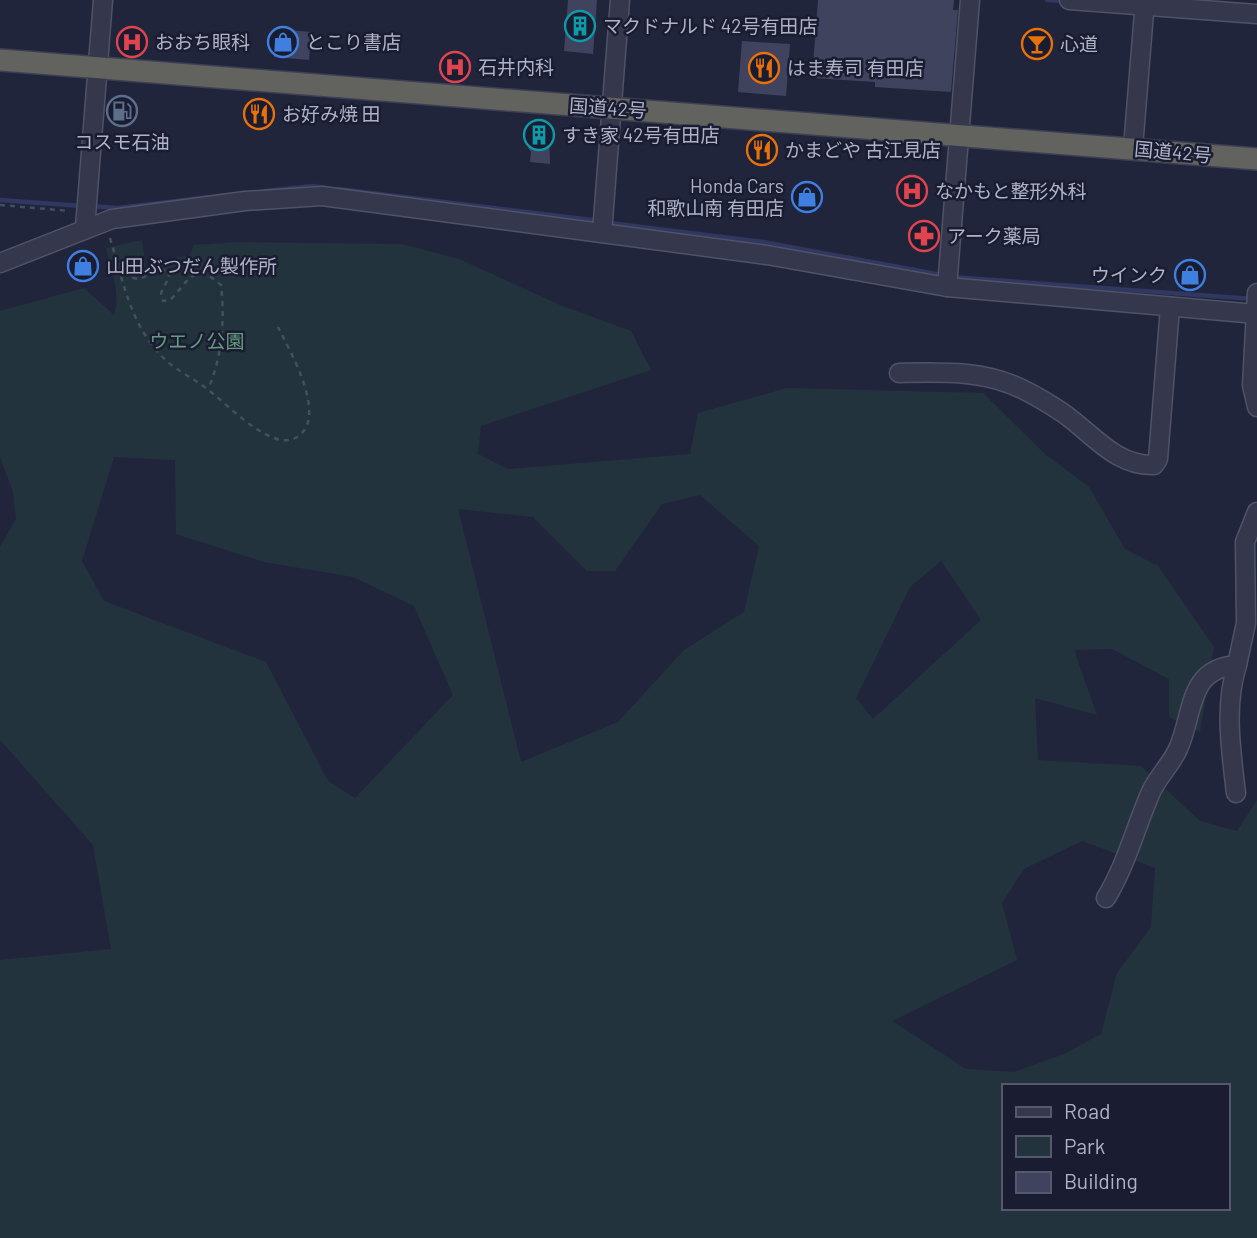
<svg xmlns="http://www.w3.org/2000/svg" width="1257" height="1238" font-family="Barlow,'Noto Sans JP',sans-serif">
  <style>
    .green { fill: #23333d; fill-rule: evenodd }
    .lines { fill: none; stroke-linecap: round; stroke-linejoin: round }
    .stream { stroke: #303760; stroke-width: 4.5 }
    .building { fill: #3f435e }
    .minor-casing { stroke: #505267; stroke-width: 21 }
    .trunk-casing { stroke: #3d3f54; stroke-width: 24 }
    .path { stroke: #41505a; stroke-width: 2.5; stroke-dasharray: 5 5; stroke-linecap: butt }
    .minor { stroke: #35384c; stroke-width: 18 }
    .trunk { stroke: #62625e; stroke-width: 21 }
    .labels { text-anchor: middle; stroke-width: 5; stroke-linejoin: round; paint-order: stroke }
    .poi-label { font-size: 19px; fill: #b0b2c8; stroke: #1a1d31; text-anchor: start }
    .street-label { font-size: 19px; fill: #b0b2c8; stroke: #1a1d31 }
    .park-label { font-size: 19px; fill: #659b80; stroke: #1a1d31 }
  </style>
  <rect width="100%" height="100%" fill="#21253c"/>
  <path class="green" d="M142,240L146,271L179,257L189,256L194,245L235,242L402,244L459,259L560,305L631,331L651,370L481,426L478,454L508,469L690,454L698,413L787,388L983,393L1045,454L1089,487L1125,549L1158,566L1214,647L1200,732L1169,717V679L1112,649L1074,650L1097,715L1035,698L1038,760L1141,766L1200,821L1237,831L1257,800V1238H0V960L111,949L93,845L0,740V547L16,519L13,492L0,457V311L84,288L114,315C121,294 111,269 106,248ZM114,457L175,460L176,534L264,562L353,577L414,606L453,695L355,798L328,781L266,662L104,601L82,561ZM700,495L759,546L744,612L684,650L618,722L521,762L458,509L533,517L587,571H615L662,504ZM941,561L981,620L873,719L856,698L910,587ZM1082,841L1155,868L1151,927L1117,973L1101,1034L1064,1054L1014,1072L966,1069L892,1021L1017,960L1002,903L1024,869ZM1003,1086H1227V1208H1003Z"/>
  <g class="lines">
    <g class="stream">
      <polyline points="1047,0 1064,1"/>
      <polyline points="338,189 600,221"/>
      <polyline points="265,191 313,186 325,188"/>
      <polyline points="0,200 82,206"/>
      <polyline points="90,206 118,208 228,195"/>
      <polyline points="609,223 763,242 942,275"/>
      <polyline points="951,277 1253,299"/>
    </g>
  </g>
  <g class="building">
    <polygon points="568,0 597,0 593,54 564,51"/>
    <polygon points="818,0 954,0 953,10 958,10 951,92 875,87 875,82 812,78"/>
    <polygon points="276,29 311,32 309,60 274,57"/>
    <polygon points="742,41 790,44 786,96 738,92"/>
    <polygon points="529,123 549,124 550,164 530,162 531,152 528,148"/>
  </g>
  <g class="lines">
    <g class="minor-casing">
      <g id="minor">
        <polyline points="1069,0 1257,14"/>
        <polyline points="1133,148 1145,0"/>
        <polyline points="85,228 103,0"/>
        <polyline points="602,233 620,0"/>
        <polyline points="0,263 112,219 245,201 322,196 767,255 947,287 1257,314"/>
        <polyline points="947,287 970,0"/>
        <polyline points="1257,293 1252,385 1257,407"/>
        <path d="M899,373C943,372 986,370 1026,391C1038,397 1051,405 1063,413C1093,434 1115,466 1154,465L1158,459L1170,307"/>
        <path d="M1236,793C1231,750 1224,707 1237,665"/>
        <path d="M1106,898C1126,865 1135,829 1150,794C1157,777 1171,765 1178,749C1194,714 1187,668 1237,665L1246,623L1245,542L1257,512"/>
      </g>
    </g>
    <g class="trunk-casing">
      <polyline id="trunk" points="0,60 1257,159"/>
    </g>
    <g class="path">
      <polyline points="0,205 70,211"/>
      <path d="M110,238C122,277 129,318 156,350C171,369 193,377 211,392C232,409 253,432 280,440C287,441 294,440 300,435C326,413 290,351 278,327"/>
      <path d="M119,263C138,295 145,268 169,270V277L161,293L163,301L170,300C188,284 192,259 221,285C225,318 222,359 208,389"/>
    </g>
    <use href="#minor" class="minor"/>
    <use href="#trunk" class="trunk"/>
  </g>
  <defs>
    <g id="building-ring" transform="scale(1.575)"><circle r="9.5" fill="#1a1d31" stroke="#0f9aa8" stroke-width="1.5"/><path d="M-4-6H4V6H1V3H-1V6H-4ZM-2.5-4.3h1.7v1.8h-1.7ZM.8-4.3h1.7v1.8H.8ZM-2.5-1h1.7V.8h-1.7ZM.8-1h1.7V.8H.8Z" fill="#0f9aa8"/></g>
    <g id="hospital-ring" transform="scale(1.575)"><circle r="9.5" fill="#1a1d31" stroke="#e0444e" stroke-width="1.5"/><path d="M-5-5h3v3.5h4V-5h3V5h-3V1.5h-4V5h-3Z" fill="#e0444e"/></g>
    <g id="shop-ring" transform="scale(1.575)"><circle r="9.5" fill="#1a1d31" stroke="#3f7fe0" stroke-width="1.5"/><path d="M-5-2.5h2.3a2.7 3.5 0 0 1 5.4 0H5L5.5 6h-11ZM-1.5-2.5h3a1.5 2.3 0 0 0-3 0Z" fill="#3f7fe0"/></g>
    <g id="bar-ring" transform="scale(1.575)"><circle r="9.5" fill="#1a1d31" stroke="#e8710a" stroke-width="1.5"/><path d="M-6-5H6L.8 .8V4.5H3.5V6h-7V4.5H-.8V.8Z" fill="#e8710a"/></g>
    <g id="restaurant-ring" transform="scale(1.575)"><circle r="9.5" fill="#1a1d31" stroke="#e8710a" stroke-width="1.5"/><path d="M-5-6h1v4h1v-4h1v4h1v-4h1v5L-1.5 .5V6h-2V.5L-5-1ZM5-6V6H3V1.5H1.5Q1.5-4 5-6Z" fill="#e8710a"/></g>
    <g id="fuel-ring" transform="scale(1.575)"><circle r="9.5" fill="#1a1d31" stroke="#5c6f8a" stroke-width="1.5"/><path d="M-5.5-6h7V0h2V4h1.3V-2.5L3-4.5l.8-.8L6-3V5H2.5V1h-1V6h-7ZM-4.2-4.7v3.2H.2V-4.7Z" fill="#5c6f8a"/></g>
    <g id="pharmacy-ring" transform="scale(1.575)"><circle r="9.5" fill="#1a1d31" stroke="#e0444e" stroke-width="1.5"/><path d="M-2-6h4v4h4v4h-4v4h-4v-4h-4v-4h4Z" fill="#e0444e"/></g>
  </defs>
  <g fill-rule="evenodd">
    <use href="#building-ring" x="580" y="26"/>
    <use href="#hospital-ring" x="132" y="42"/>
    <use href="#shop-ring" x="283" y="42"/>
    <use href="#bar-ring" x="1037" y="44"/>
    <use href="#hospital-ring" x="455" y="67"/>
    <use href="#restaurant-ring" x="764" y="68"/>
    <use href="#fuel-ring" x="122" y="111"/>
    <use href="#restaurant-ring" x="259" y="114"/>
    <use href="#building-ring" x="539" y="135"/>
    <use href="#restaurant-ring" x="762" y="150"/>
    <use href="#hospital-ring" x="912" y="191"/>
    <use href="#shop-ring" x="807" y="197"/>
    <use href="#pharmacy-ring" x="924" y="236"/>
    <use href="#shop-ring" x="83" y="266"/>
    <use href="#shop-ring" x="1190" y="275"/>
  </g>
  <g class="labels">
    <g class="poi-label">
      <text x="603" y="33">マクドナルド 42号有田店</text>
      <text x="155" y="49">おおち眼科</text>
      <text x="306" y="49">とこり書店</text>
      <text x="1060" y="51">心道</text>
      <text x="478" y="74">石井内科</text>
      <text x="787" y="75">はま寿司 有田店</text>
      <text x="282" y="121">お好み焼 田</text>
      <text x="562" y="142">すき家 42号有田店</text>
      <text x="122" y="149" text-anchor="middle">コスモ石油</text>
      <text x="785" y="157">かまどや 古江見店</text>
      <text x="784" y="193" text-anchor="end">Honda Cars<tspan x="784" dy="22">和歌山南 有田店</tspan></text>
      <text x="935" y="198">なかもと整形外科</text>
      <text x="947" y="243">アーク薬局</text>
      <text x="106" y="273">山田ぶつだん製作所</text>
      <text x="1167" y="282" text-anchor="end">ウインク</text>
    </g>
    <g class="street-label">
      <text transform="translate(608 108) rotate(4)" y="7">国道42号</text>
      <text transform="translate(1173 152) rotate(5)" y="7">国道42号</text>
    </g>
    <g class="park-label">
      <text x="197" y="348">ウエノ公園</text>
    </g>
  </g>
  <rect x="1002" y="1084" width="228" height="126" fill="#1a1d31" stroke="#56596d" stroke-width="2"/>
  <rect x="1016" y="1107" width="35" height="10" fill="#35384c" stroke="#56596d" stroke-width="2"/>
  <text x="1064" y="1119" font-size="21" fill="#b0b2c8">Road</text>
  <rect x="1016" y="1136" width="35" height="21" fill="#23333d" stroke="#56596d" stroke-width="2"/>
  <text x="1064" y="1154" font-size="21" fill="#b0b2c8">Park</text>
  <rect x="1016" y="1172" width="35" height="21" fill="#3f435e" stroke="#56596d" stroke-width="2"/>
  <text x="1064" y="1189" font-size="21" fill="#b0b2c8">Building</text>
</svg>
